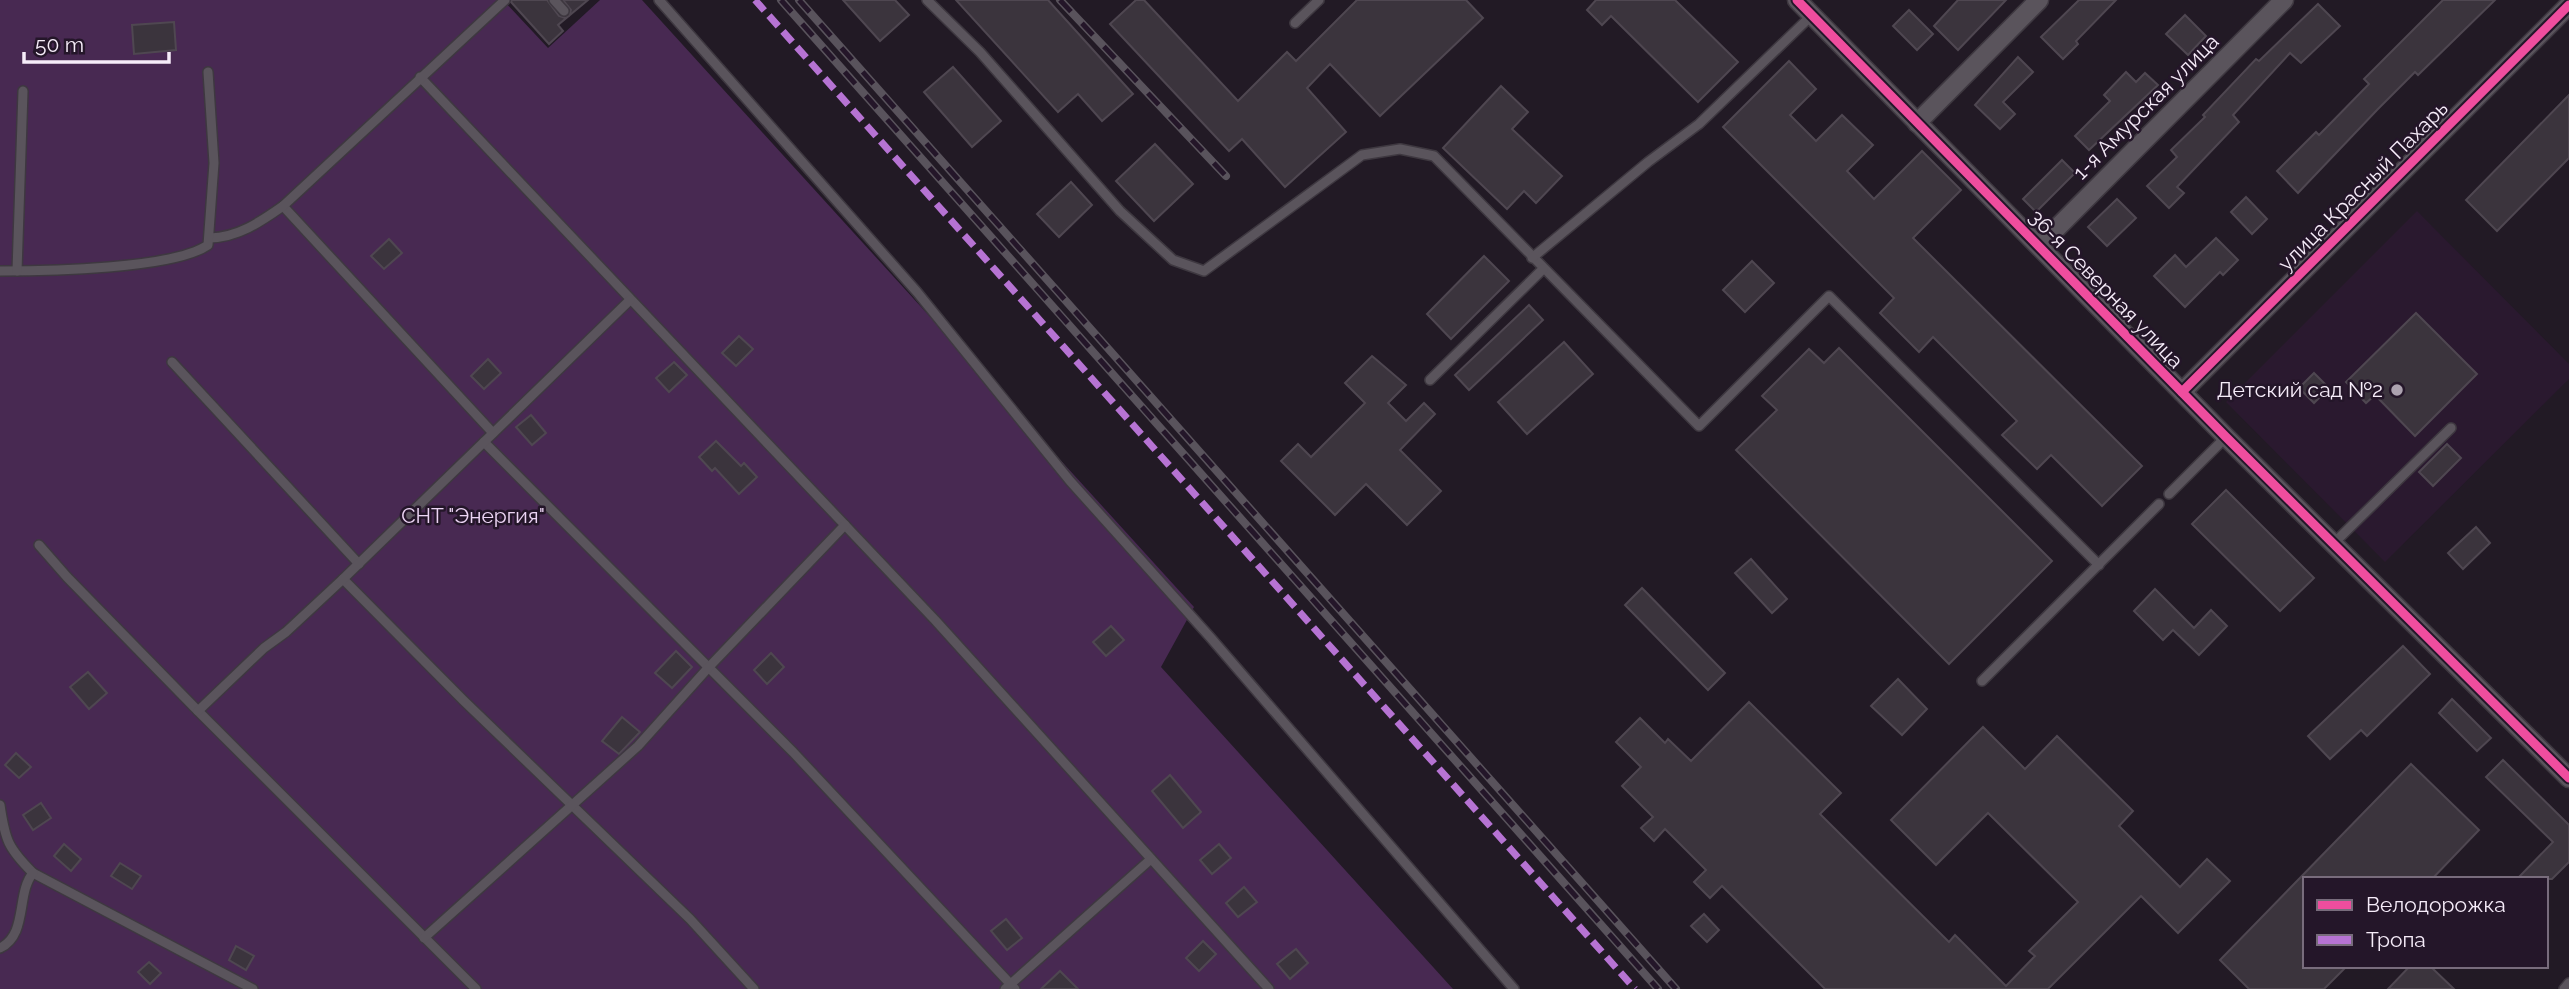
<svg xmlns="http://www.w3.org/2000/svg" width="2569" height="989" font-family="Raleway,sans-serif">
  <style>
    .built { fill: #2a192f }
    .green { fill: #482952 }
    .building { fill: #3b343d; stroke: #4f4751; stroke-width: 2 }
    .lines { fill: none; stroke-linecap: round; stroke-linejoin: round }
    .service-casing { stroke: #3e3840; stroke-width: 12 }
    .minor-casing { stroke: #3e3840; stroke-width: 21 }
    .service { stroke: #5a545c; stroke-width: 9 }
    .minor { stroke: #5a545c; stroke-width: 18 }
    .rail-casing { stroke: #59535c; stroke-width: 8 }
    .rail { stroke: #241629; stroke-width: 5; stroke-dasharray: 16; stroke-linecap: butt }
    .quiet { stroke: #b673d3; stroke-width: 7; stroke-dasharray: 14 7; stroke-linecap: butt }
    .cycleway-casing { stroke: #241629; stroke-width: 13 }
    .cycleway { stroke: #ef4d9e; stroke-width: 9 }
    .poi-dot { fill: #aca2af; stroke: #241629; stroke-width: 2.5 }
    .labels { text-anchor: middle; stroke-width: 5; stroke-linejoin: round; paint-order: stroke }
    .street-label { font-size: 21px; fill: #f6ecf9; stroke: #241629 }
    .poi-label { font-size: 21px; fill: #f6ecf9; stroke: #241629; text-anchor: end }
    .park-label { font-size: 21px; fill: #ecd4f4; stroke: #241629 }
  </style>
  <rect width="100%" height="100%" fill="#221a25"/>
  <polygon class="built" points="2417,211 2569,364 2569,379 2385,562 2226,402"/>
  <polygon class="green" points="0,0 503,0 548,48 600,0 642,0 1194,607 1161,667 1453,989 0,989"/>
  <g class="building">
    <polygon points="512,0 547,0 559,16 565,18 569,16 571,10 563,0 588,0 558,25 563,31 549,44 511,2"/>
    <polygon points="843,0 895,0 909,15 880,41"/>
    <polygon points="956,0 1048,0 1133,94 1102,121 1078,94 1058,112"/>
    <polygon points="1136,0 1144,0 1238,101 1287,52 1296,61 1357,0 1466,0 1483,18 1380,116 1330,64 1307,88 1346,132 1285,187 1242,139 1229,151 1110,24"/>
    <polygon points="1596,0 1675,0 1738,62 1698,102 1611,16 1602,25 1587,10"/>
    <polygon points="1958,0 2006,0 1958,50 1934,26"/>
    <polygon points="2079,0 2116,0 2076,41 2078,44 2063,59 2041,37"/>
    <polygon points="2443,0 2495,0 2418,75 2415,72 2377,110 2298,193 2277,171 2316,132 2319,135 2369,84 2364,79"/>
    <polygon points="2318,4 2340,26 2301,63 2290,53 2233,115 2239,122 2177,187 2184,193 2169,208 2147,186 2177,157 2171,150 2205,117 2203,115 2256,59 2259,61"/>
    <polygon points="1909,10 1933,34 1917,50 1893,26"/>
    <polygon points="2185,15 2206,36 2188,55 2166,34"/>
    <polygon points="174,22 176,50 134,54 132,25"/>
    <polygon points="2018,57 2033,72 2003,102 2015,114 2000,129 1975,105"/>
    <polygon points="1789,61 1816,89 1790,115 1816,141 1842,115 1873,145 1847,171 1874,199 1922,151 1961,190 1913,238 2142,466 2102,506 2051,455 2037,469 2002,435 2017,421 1933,337 1919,352 1880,313 1894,298 1723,127"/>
    <polygon points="953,67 1001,121 972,147 924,92"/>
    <polygon points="2126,72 2136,82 2145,73 2158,85 2089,150 2075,136 2110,101 2104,95"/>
    <polygon points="1501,86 1528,112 1512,129 1562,176 1536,203 1524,191 1507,209 1443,148"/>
    <polygon points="2569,95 2569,158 2497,231 2466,200"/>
    <polygon points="1155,144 1193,184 1154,221 1116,181"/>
    <polygon points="2062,160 2075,173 2036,212 2023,199"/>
    <polygon points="1071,182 1092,205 1059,237 1037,214"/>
    <polygon points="2246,197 2267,219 2252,234 2231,212"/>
    <polygon points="2117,199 2136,218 2107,246 2088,227"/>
    <polygon points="2216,238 2238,260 2223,275 2220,272 2185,307 2154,276 2175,255 2186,267"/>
    <polygon points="389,239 402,253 384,269 371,256"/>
    <polygon points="1484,256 1509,281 1451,339 1427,314"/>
    <polygon points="1752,261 1774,283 1745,312 1723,290"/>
    <polygon points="1529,305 1543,320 1469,390 1455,375"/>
    <polygon points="2416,313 2477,374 2415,436 2375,395 2366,403 2346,382"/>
    <polygon points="739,336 753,349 736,366 722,353"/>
    <polygon points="1564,342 1593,374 1527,434 1498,402"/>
    <polygon points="1839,348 2052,561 1949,664 1736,450 1777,410 1762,396 1809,349 1824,363"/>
    <polygon points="1372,356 1406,385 1388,403 1406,421 1424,403 1435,414 1400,450 1441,491 1407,525 1366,484 1335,515 1281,461 1298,444 1311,457 1365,403 1345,383"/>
    <polygon points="488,359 501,373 484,389 471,376"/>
    <polygon points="674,362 687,375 669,392 656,378"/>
    <polygon points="2314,373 2329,388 2314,403 2299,388"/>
    <polygon points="531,415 546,433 532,445 516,427"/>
    <polygon points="716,441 741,466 744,463 757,477 739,494 715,468 712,471 699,457"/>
    <polygon points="2447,444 2461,458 2433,486 2419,472"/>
    <polygon points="2226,490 2314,578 2280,611 2192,524"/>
    <polygon points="2476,527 2490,543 2463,569 2448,553"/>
    <polygon points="1751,559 1787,599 1772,613 1735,573"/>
    <polygon points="1642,588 1725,673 1708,690 1625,605"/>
    <polygon points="2155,589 2194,628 2211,610 2227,626 2199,655 2173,630 2163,640 2134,611"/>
    <polygon points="1111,626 1124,640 1106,656 1093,642"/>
    <polygon points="2403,646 2430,674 2367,736 2361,730 2330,759 2308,736"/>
    <polygon points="676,651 692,667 672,688 655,673"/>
    <polygon points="771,653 784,667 767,684 754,670"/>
    <polygon points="88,672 107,693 89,709 70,687"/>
    <polygon points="1898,679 1927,709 1902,735 1871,706"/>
    <polygon points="2452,699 2491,738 2477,751 2439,713"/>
    <polygon points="1749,702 1841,793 1820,814 1949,942 1955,935 2006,986 2035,956 2029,951 2078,902 1988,813 1936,865 1891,820 1983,727 2025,769 2057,736 2133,811 2119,826 2180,887 2207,859 2230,881 2178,933 2141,896 2048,989 1825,989 1722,886 1710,898 1694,882 1706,870 1665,829 1654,841 1641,828 1653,817 1622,786 1641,767 1616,742 1640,718 1665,743 1668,739 1691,761"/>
    <polygon points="622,717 640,732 619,754 602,741"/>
    <polygon points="16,753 31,767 19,778 5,765"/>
    <polygon points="2503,760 2569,825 2569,862 2552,879 2517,879 2553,842 2486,777"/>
    <polygon points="2411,764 2479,830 2432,879 2305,879 2305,966 2347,966 2324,989 2249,989 2220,960"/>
    <polygon points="1170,775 1201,812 1183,828 1152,791"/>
    <polygon points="41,803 51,818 33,830 23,815"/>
    <polygon points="64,844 81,859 71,871 54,856"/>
    <polygon points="1219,844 1231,858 1212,874 1200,860"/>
    <polygon points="120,863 141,876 132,889 111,876"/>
    <polygon points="1244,887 1257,902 1238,917 1226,903"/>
    <polygon points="1704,914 1719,930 1707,942 1691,926"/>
    <polygon points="1006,919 1022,938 1007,950 991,931"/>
    <polygon points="1203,941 1216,954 1199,971 1186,958"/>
    <polygon points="236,946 254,956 246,970 229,960"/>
    <polygon points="1296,949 1308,963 1290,979 1277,964"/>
    <polygon points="149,962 161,973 150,984 138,972"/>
    <polygon points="2410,966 2430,966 2454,989 2388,989"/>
    <polygon points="1060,971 1078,989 1041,989"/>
  </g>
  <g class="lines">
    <g class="service-casing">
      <g id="service">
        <polyline points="554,0 564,11"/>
        <polyline points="659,0 917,292 1070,481 1210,637 1514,989"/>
        <polyline points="927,0 980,52 1120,211 1173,260 1204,271 1362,155 1400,149 1434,156 1699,426 1829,296 2099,565"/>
        <polyline points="1295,23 1319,0"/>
        <polyline points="420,77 935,620 1269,989"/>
        <polyline points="283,206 493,433"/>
        <path d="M210,238C239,237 260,222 283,206L505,0"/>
        <polyline points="1532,258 1648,162 1699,124 1812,15"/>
        <path d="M0,271C46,271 174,269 208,245L214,163L208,72"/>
        <polyline points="17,271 23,91"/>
        <polyline points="172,362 359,564"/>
        <polyline points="1430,380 1543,269"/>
        <polyline points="484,442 793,752 1015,989"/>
        <polyline points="2169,494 2226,437"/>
        <polyline points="2333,544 2451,428"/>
        <polyline points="39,545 67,577 198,711 476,989"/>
        <polyline points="343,579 463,700 690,919 754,989"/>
        <polyline points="1982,681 2159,504"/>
        <polyline points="198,711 264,648 286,632 343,579 630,300"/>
        <path d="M0,805C5,840 8,848 33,873L253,989"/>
        <polyline points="424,938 638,746 708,668 845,525"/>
        <path d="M0,948C28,935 16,893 33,873"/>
        <polyline points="1005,989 1151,859"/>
        <polyline points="2564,989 2569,983"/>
      </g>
    </g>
    <g class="minor-casing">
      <g id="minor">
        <polyline points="1797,0 2226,437 2569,778"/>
        <polyline points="1917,123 2039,0"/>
        <polyline points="2040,245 2284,0"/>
        <polyline points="2182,392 2569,5"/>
      </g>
    </g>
    <use href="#service" class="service"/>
    <use href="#minor" class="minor"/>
    <g class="rail-casing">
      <g id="rail">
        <polyline points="781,0 1658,989"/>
        <polyline points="799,0 1676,989"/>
        <polyline points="1060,0 1226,176"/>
      </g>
    </g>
    <use href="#rail" class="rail"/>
    <polyline class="quiet" points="755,0 1635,989"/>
    <g class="cycleway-casing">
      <g id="cycleway">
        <polyline points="1797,0 2226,437 2569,778"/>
        <polyline points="2182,392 2569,5"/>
      </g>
    </g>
    <use href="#cycleway" class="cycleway"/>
  </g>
  <circle class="poi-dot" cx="2397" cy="390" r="7"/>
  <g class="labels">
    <g class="street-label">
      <text transform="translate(2146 107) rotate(-45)" y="7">1-я Амурская улица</text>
      <text transform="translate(2363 186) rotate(-45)" y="7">улица Красный Пахарь</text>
      <text transform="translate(2106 289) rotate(46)" y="7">36-я Северная улица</text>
    </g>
    <g class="poi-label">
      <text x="2383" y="397">Детский сад №2</text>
    </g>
    <g class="park-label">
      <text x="473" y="523">СНТ "Энергия"</text>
    </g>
  </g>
  <rect x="2303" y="877" width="245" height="91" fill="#241629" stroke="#786c7c" stroke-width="2"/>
  <rect x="2317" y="900" width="35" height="10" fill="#ef4d9e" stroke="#786c7c" stroke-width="2"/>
  <text x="2366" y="912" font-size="21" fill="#f6ecf9">Велодорожка</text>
  <rect x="2317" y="935" width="35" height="10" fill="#b673d3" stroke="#786c7c" stroke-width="2"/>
  <text x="2366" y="947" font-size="21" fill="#f6ecf9">Тропа</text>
  <path d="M24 52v10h145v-10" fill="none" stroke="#f6ecf9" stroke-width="3.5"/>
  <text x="35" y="52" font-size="21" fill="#f6ecf9" stroke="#241629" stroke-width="5" paint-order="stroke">50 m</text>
</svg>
